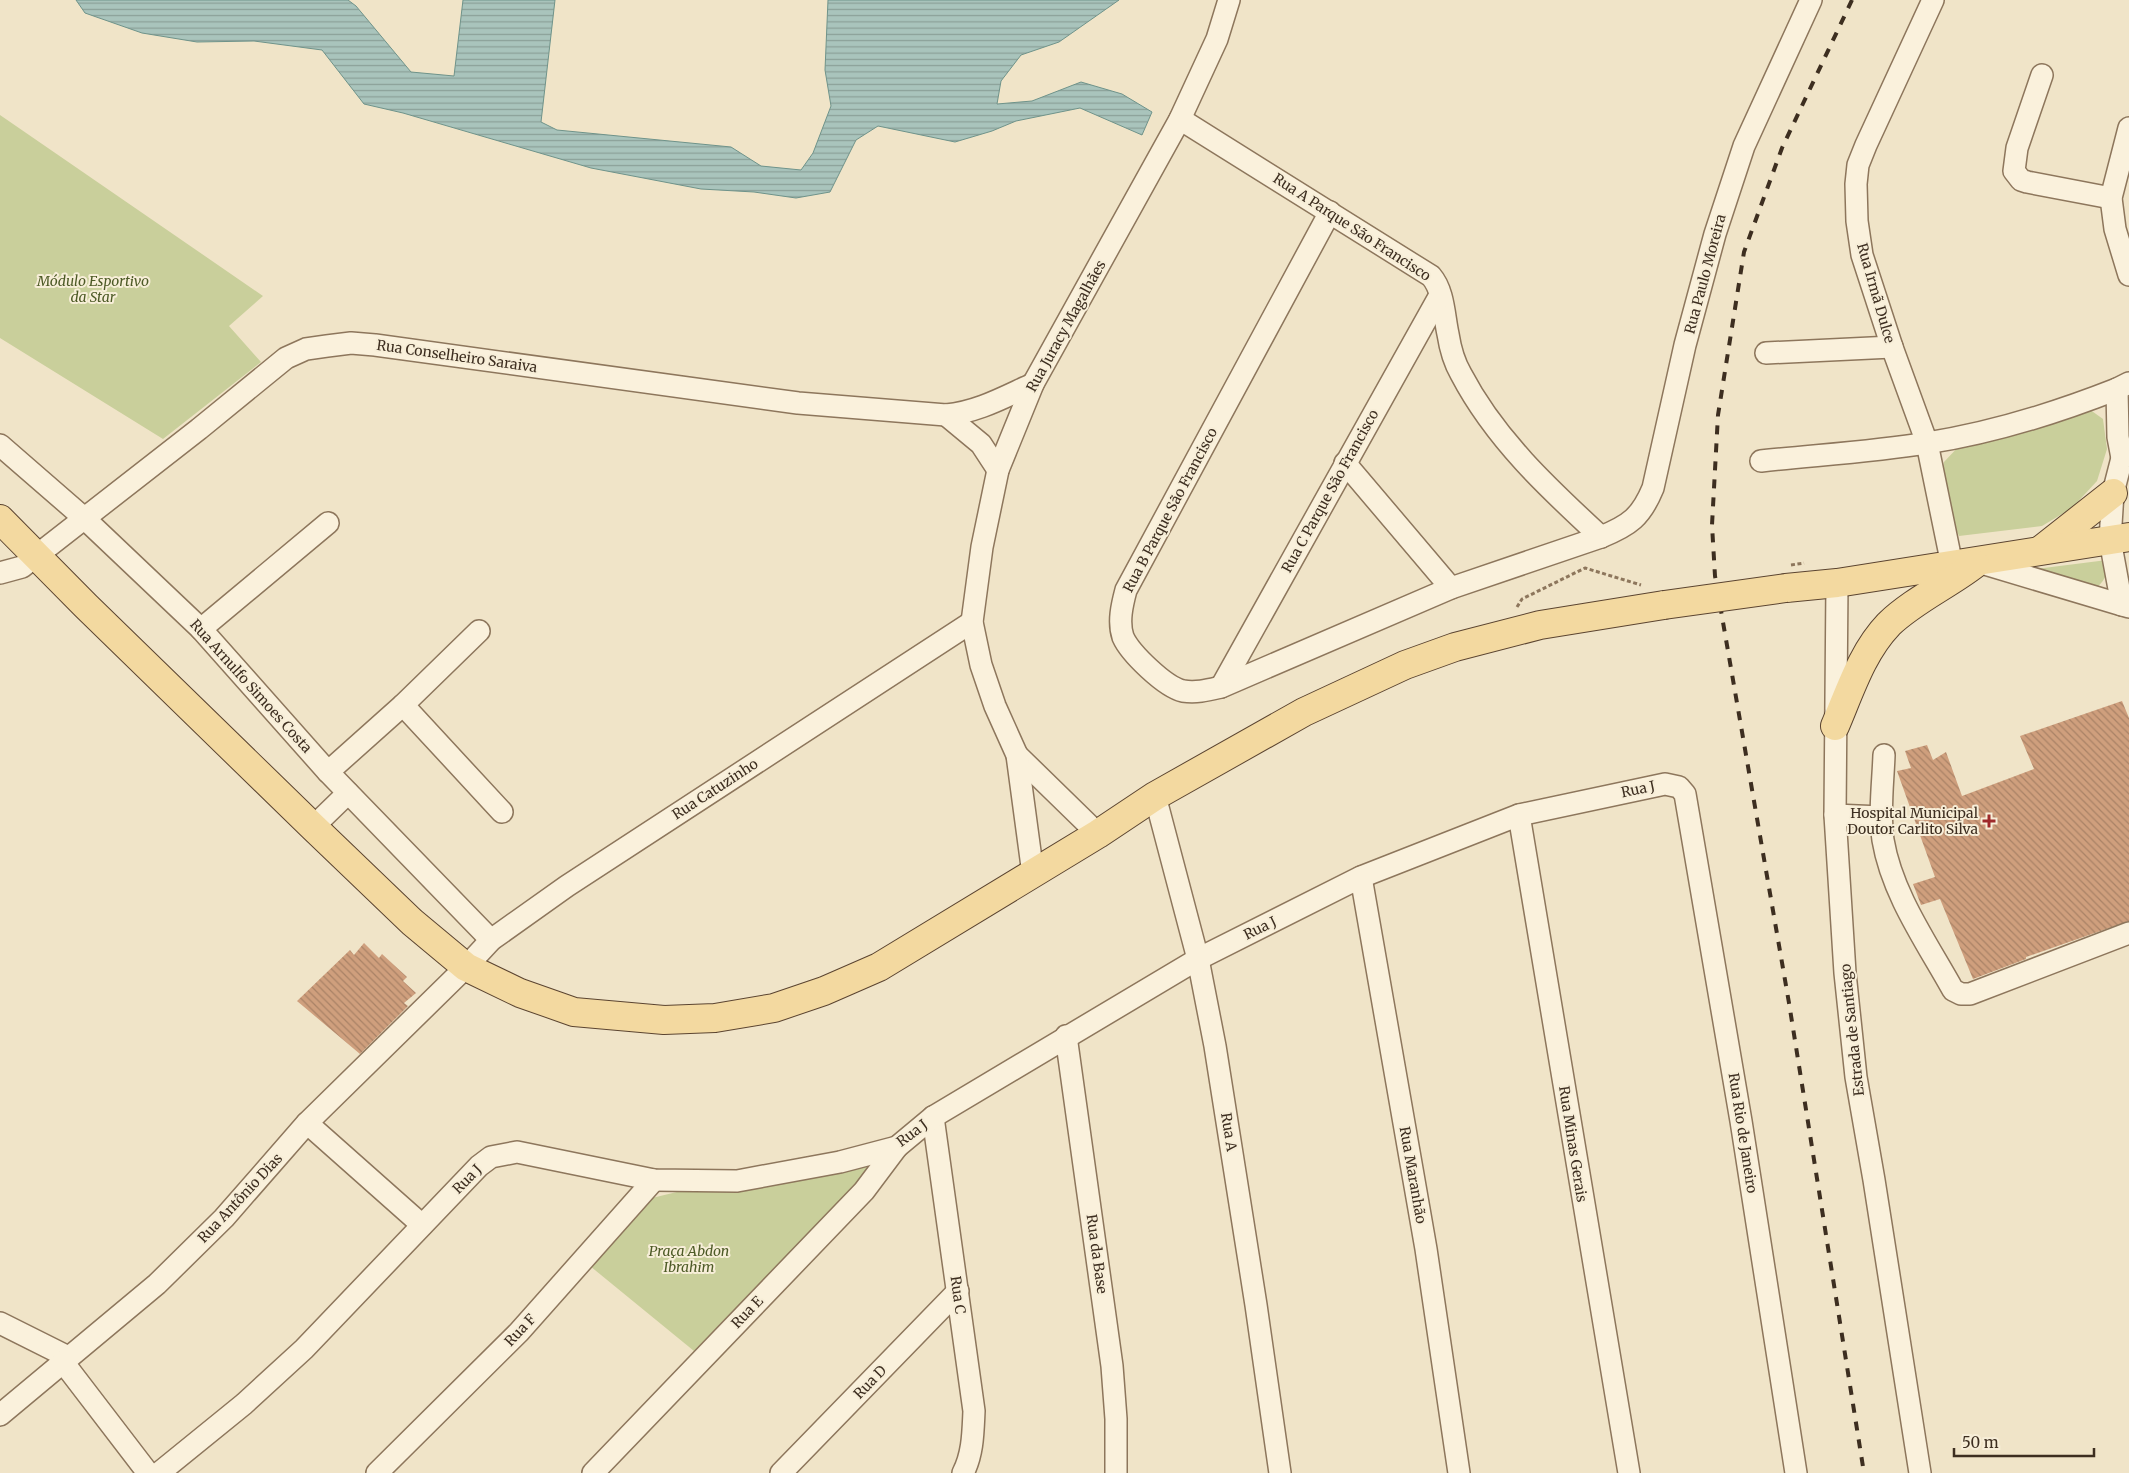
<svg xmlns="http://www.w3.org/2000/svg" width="2129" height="1473" font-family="Merriweather,serif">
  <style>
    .park { fill: #c9cf9b }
    .water { fill: url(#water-rules); stroke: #6f938a }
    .building { fill: url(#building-back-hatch) }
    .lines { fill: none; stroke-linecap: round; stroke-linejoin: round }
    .minor-casing { stroke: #8d765c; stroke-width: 24 }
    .major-casing { stroke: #5b4430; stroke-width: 30 }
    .path { stroke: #8d765c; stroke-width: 3; stroke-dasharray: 4 2.5; stroke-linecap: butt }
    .minor { stroke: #faf1dc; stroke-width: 21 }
    .major { stroke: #f3d9a0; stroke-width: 28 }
    .rail { stroke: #3d2e20; stroke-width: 4; stroke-dasharray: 9 9; stroke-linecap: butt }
    .major-bridge-casing { stroke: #5b4430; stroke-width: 30; stroke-linecap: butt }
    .path-bridge { stroke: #8d765c; stroke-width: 3; stroke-dasharray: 4 2.5; stroke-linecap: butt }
    .major-bridge { stroke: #f3d9a0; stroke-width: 28 }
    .poi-dot { fill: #9e2a2b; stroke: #f7eed8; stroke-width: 2 }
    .labels { text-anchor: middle; stroke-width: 4; stroke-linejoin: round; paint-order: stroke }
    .street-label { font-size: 14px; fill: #3d2e20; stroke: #f7eed8 }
    .park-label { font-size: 14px; font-style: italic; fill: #4d5a26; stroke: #f7eed8 }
    .poi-label { font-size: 14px; fill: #3d2e20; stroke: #f7eed8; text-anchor: end }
  </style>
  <defs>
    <pattern id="water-rules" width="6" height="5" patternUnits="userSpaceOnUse" patternTransform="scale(1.25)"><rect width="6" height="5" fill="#a9c4bc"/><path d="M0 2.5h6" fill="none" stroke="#8ba098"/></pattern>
    <pattern id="building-back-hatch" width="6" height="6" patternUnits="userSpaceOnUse" patternTransform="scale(1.25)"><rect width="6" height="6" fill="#cf9f7d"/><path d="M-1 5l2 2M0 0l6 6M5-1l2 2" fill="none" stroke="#a98266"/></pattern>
  </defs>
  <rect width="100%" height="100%" fill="#f0e4c8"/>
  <g class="park">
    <polygon points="0,115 263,296 229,326 261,362 163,439 0,338"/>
    <polygon points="2089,409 2103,419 2107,449 2097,481 2072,508 2042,526 1959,536 1952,520 1941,478 1944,462 1960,445"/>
    <path d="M2107,560C2109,571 2105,581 2096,588L2028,570Z"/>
    <polygon points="869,1161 871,1169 694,1351 590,1266 652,1198 685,1190 726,1192 739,1190"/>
  </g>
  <polygon class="water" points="76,0 348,0 356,6 411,72 454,76 463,0 555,0 541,122 557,130 731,147 761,166 801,170 813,153 831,106 825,70 828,0 1119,0 1059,42 1021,55 1001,81 997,104 1032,101 1081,82 1122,94 1152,112 1142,135 1080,108 1016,121 992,131 955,142 878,126 856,140 830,192 796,198 754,192 701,189 591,168 403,113 364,104 322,50 254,41 197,42 142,33 85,13"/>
  <g class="building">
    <polygon points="2122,701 2129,718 2129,921 2026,957 2026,959 1973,979 1940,899 1921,905 1913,884 1935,877 1897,771 1911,768 1905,751 1927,745 1933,760 1946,752 1962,796 2034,769 2020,736"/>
    <polygon points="364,943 379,958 382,954 407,977 403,981 416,993 404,1003 408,1006 360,1054 297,1001 350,950 354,955"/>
  </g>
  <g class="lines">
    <g class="minor-casing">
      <g id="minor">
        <polyline points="1933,0 1866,145 1858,165 1856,184 1857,221 1862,255 1892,347 1927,443 1952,565"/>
        <polyline points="2042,75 2017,148 2014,171 2021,180 2027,182 2111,198"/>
        <path d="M1180,119L1431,276C1444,291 1444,316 1448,334C1450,347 1454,362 1461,374C1495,439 1548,488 1601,537"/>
        <polyline points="2129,128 2111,198 2115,229 2129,275"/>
        <path d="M1330,212L1126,590C1122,605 1118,622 1123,637C1130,653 1165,687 1183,691C1197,693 1208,690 1221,687L1451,588L1601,537C1630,525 1641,517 1653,488L1685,345L1715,234L1744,146L1811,0"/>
        <polyline points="1766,353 1892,347"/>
        <polyline points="946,415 981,444 998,470"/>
        <polyline points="0,445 84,518 201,629 328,772 491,940"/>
        <polyline points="2129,454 2122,458 2113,493 2110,540 2122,605 2129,607"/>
        <polyline points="2122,458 2118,437 2117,389 2129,383"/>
        <path d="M1761,461C1816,455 1872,452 1927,443C1992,433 2056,413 2117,389"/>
        <polyline points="1345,463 1451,588"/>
        <polyline points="1978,562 2122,605"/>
        <path d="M0,573L22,567L199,429L286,358L306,349L327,346L351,343L375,345L798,403L946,415C978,412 1004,397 1033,384"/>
        <polyline points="1837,583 1835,815 1845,973 1856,1077 1874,1180 1920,1473"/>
        <polyline points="201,629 328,523"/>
        <polyline points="1221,687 1440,295"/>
        <polyline points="403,705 479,631"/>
        <polyline points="1017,755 1098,834"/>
        <path d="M1884,755C1883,783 1879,812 1883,840C1892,894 1927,943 1953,990L1961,994H1970L2129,933"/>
        <polyline points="328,772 403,705 502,812"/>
        <polyline points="1155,796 1198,959 1215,1046 1256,1305 1280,1473"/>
        <polyline points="1519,815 1629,1473"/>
        <polyline points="1835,815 1881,817"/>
        <polyline points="313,827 348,793"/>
        <polyline points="1033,874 1017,755 995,706 981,665 972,622 982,547 998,470 1033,384 1180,119 1217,39 1229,0"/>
        <polyline points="1361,877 1426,1249 1459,1473"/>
        <polyline points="1066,1036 1112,1366 1116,1419 1116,1473"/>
        <path d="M933,1117L974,1411C973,1432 973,1454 963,1473"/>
        <polyline points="307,1123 422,1225"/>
        <polyline points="0,1323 68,1357"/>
        <polyline points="63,1362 148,1473"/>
        <polyline points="0,1415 157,1284 224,1218 307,1123 466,967 491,940 567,886 972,622"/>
        <polyline points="159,1473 244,1404 304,1349 479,1166 491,1157 517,1152 654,1180 737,1181 840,1162 897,1147 933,1117 1198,959 1361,877 1519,815 1665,784 1679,787 1685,794 1741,1121 1796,1473"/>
        <polyline points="377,1473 519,1332 654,1180"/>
        <polyline points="593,1473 864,1191 897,1147"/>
        <polyline points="781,1473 958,1291"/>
      </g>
    </g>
    <g class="major-casing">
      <g id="major">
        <polyline points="0,519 86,606 313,827 412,922 466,967 520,993 574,1012 664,1020 715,1018 774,1008 824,991 879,967 1098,834 1155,796 1304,712 1405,665 1455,647 1540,625 1664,605"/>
        <polyline points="2042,549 2113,493"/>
        <polyline points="1786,588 1837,583 2129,537"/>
        <path d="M1835,726C1850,691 1862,652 1889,624C1914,600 1948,585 1975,564"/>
      </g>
    </g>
    <polyline class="path" points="1517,607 1522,599 1585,568 1641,585"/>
    <use href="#minor" class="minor"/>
    <use href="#major" class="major"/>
    <polyline class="rail" points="1852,0 1782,148 1744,252 1718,415 1712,525 1715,576 1789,1003 1864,1473"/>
    <g class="major-bridge-casing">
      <polyline id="major-bridge" points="1664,605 1786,588"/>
    </g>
    <polyline class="path-bridge" points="1791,565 1804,563"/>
    <use href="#major-bridge" class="major-bridge"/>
  </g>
  <path class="poi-dot" d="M1986.5 813.5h5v5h5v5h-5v5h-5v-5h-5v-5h5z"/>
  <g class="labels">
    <g class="street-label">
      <text transform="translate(1352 227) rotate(33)" y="5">Rua A Parque São Francisco</text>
      <text transform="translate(1705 274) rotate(-75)" y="5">Rua Paulo Moreira</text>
      <text transform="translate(1876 293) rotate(74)" y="5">Rua Irmã Dulce</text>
      <text transform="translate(1066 326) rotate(-61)" y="5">Rua Juracy Magalhães</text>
      <text transform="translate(457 356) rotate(8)" y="5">Rua Conselheiro Saraiva</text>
      <text transform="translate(1330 491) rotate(-61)" y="5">Rua C Parque São Francisco</text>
      <text transform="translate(1170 510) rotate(-62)" y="5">Rua B Parque São Francisco</text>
      <text transform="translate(251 686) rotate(48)" y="5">Rua Arnulfo Simoes Costa</text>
      <text transform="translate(715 789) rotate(-33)" y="5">Rua Catuzinho</text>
      <text transform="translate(1638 789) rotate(-12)" y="5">Rua J</text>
      <text transform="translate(1260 928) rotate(-26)" y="5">Rua J</text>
      <text transform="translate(1852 1030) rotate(-96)" y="5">Estrada de Santiago</text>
      <text transform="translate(1229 1132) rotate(81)" y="5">Rua A</text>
      <text transform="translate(912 1133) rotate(-37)" y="5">Rua J</text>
      <text transform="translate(1743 1133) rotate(81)" y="5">Rua Rio de Janeiro</text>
      <text transform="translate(1573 1144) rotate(81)" y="5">Rua Minas Gerais</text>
      <text transform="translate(1413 1175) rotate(80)" y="5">Rua Maranhão</text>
      <text transform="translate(467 1179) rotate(-45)" y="5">Rua J</text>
      <text transform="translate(240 1198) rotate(-47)" y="5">Rua Antônio Dias</text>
      <text transform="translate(1097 1254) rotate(82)" y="5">Rua da Base</text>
      <text transform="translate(958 1295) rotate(82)" y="5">Rua C</text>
      <text transform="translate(747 1312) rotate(-46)" y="5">Rua E</text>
      <text transform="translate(520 1330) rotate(-47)" y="5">Rua F</text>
      <text transform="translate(870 1382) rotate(-46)" y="5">Rua D</text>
    </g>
    <g class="park-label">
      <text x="93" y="286">Módulo Esportivo<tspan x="93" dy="16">da Star</tspan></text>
      <text x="689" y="1256">Praça Abdon<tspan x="689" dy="16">Ibrahim</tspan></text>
    </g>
    <g class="poi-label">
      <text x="1978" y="818">Hospital Municipal<tspan x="1978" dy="16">Doutor Carlito Silva</tspan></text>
    </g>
  </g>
  <path d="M1954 1448v8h140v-8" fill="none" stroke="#3d2e20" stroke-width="2.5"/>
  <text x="1962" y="1448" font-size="15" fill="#3d2e20" stroke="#f7eed8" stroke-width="4" paint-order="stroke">50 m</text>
</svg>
